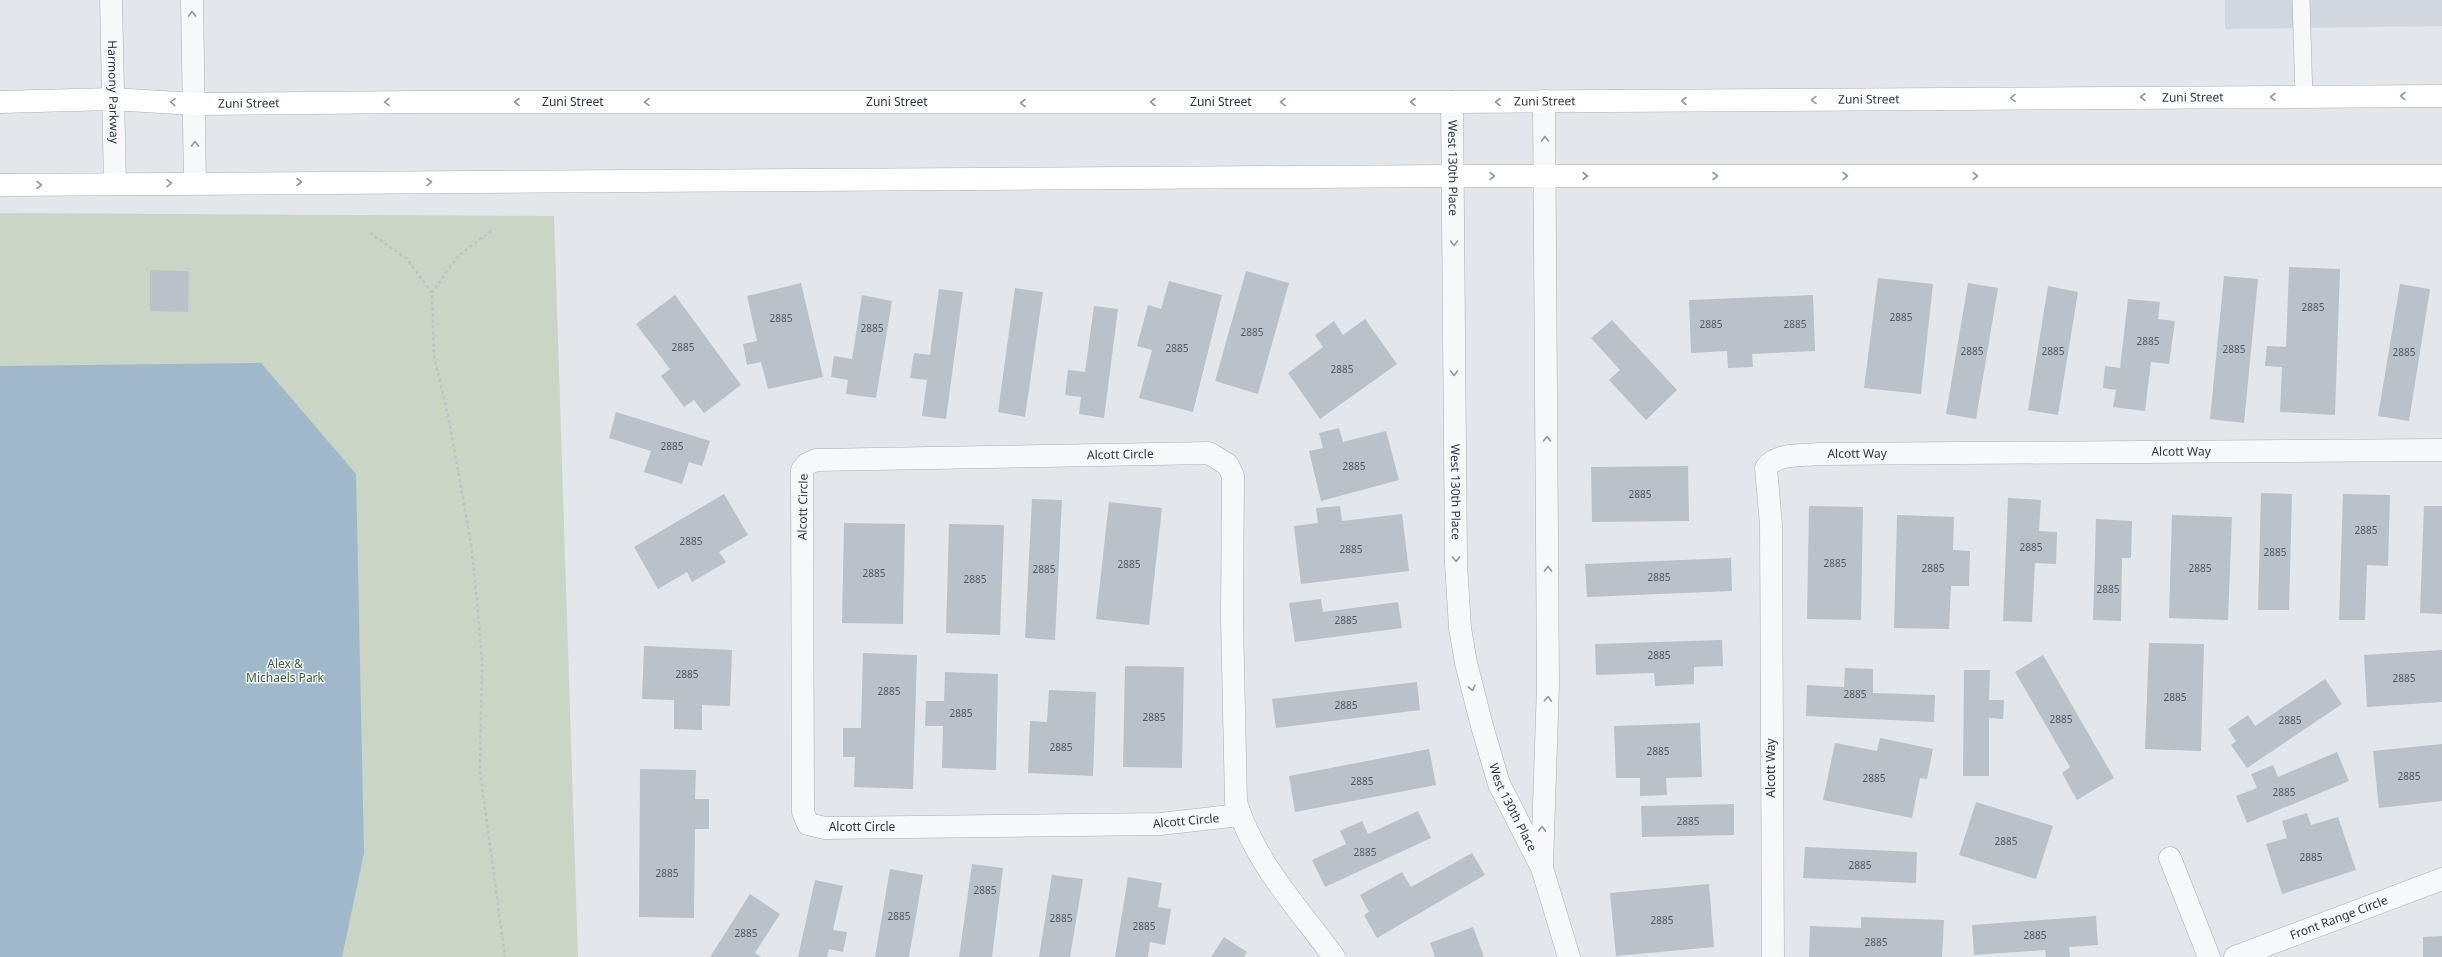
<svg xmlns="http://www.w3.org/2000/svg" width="2442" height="957" font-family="'Noto Sans',sans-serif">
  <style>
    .built { fill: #d1d7dd }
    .green { fill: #cad5c5 }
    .water { fill: #9fb8ca }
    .building { fill: #bac1c8 }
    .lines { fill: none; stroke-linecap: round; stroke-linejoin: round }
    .service-casing { stroke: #a8aeb5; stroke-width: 18 }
    .minor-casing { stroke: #a8aeb5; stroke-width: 23 }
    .secondary-casing { stroke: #a8aeb5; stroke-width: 23 }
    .path { stroke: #bdc2c6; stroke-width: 2.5; stroke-dasharray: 3 3; stroke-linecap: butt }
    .service { stroke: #f6f8f9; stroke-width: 17 }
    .minor { stroke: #f6f8f9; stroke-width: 22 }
    .secondary { stroke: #fff; stroke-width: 22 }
    .oneway { stroke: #90979e }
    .oneway2 { stroke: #959aa1 }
    .labels { text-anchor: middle; stroke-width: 3; stroke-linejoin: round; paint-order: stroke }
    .number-label { font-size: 10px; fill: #4f5964 }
    .street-label { font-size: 12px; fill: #2b3643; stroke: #f3f6f8 }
    .park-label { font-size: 12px; fill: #445f38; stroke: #f3f6f8 }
  </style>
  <rect width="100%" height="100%" fill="#e3e7eb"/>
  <polygon class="built" points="2225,0 2442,0 2442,26 2225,29"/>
  <polygon class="green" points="0,213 554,216 578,957 0,957"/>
  <polygon class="water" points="261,363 356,474 364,853 342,957 0,957 0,366"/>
  <g class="building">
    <polygon points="2289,267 2340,269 2335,415 2280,412 2282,367 2265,366 2267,346 2286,347"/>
    <polygon points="150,270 189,271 188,312 150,311"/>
    <polygon points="1246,271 1289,283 1258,394 1215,381"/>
    <polygon points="2224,276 2258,279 2244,423 2210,419"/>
    <polygon points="1878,278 1933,284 1921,394 1864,388"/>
    <polygon points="1169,281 1222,295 1193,412 1139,398 1152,350 1137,346 1148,305 1161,309"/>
    <polygon points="801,283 823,377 768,389 761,362 747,365 743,344 757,341 747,296"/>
    <polygon points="1968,283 1998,288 1976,419 1946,414"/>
    <polygon points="2400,284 2430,289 2409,421 2378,416"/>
    <polygon points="2048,286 2078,292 2058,415 2028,410"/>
    <polygon points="1015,288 1043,292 1025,417 998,412"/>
    <polygon points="939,289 963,292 946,419 922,416 927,380 910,378 914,353 930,355"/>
    <polygon points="675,295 741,385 704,413 694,400 684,407 661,376 670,369 636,324"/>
    <polygon points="862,295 892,301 876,398 846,394 848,380 831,377 834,356 852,359"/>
    <polygon points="1813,295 1815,351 1752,354 1753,367 1728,368 1727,351 1691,353 1689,300"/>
    <polygon points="2128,299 2160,302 2158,319 2175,321 2169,364 2151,362 2145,411 2113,407 2116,390 2103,388 2105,366 2120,368"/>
    <polygon points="1094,306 1118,309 1104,418 1079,414 1081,397 1065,395 1068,370 1085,372"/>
    <polygon points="1365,319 1397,364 1320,419 1288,373 1323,347 1315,335 1334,321 1343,335"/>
    <polygon points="1612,320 1677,390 1646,420 1609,380 1620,370 1591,338"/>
    <polygon points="616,412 710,441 702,466 689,462 682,484 644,472 651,451 609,438"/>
    <polygon points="1339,428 1343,442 1386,431 1399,480 1321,501 1309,451 1323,448 1319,433"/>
    <polygon points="1688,466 1689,521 1592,522 1591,467"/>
    <polygon points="2261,493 2292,494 2289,610 2258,610"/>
    <polygon points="724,494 748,535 719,552 726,562 692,582 687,572 658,589 634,547"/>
    <polygon points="2343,494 2390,495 2388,566 2367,565 2365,620 2339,620"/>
    <polygon points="2008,498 2041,500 2039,531 2057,532 2056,564 2035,563 2032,622 2003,621"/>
    <polygon points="1032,499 1062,500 1055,640 1025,638"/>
    <polygon points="1109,502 1162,508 1149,625 1096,619"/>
    <polygon points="1340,506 1342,521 1402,514 1409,571 1301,584 1294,526 1318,523 1316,508"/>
    <polygon points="1809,506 1863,507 1861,620 1807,619"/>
    <polygon points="2424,506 2442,506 2442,614 2420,613"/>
    <polygon points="1897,515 1954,517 1953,550 1970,551 1969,586 1951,586 1949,629 1894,628"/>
    <polygon points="2172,515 2232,517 2228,620 2169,618"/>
    <polygon points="2096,519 2132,521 2131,558 2122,558 2121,621 2093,620"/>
    <polygon points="844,523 905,524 903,624 842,623"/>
    <polygon points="949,524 1004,525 1000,635 946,633"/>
    <polygon points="1731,558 1732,591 1587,597 1585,564"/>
    <polygon points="1321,599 1323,612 1398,602 1402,628 1295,642 1289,603"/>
    <polygon points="1722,640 1723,666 1694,667 1694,684 1655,686 1654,673 1596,675 1595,644"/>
    <polygon points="2149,643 2204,644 2201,751 2145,749"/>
    <polygon points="644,646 732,650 730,706 702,705 702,730 674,729 674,700 642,699"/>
    <polygon points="2442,650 2442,702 2367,707 2364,655"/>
    <polygon points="863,653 917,655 913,789 854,787 855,757 843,757 843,728 861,728"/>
    <polygon points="2043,655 2114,778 2077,800 2062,773 2070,767 2015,672"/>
    <polygon points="1125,666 1184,667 1182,768 1123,767"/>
    <polygon points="1845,668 1873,669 1873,693 1935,695 1934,722 1806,716 1807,685 1844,687"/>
    <polygon points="1964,670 1990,670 1989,700 2004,700 2003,719 1989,718 1989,776 1963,776"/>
    <polygon points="945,672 998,674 996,770 942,768 943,726 925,726 926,701 944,701"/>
    <polygon points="2325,679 2342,704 2247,768 2231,745 2236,741 2228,729 2248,715 2255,726"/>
    <polygon points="1417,682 1420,710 1276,728 1272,699"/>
    <polygon points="1049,690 1096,692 1093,776 1028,773 1030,721 1047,722"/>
    <polygon points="1700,723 1702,777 1666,778 1667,795 1640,796 1640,778 1616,778 1614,726"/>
    <polygon points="1880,738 1933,749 1927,779 1920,778 1912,818 1823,800 1835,743 1877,751"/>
    <polygon points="2442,744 2442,801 2379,808 2373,751"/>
    <polygon points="1429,749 1436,785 1295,812 1289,776"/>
    <polygon points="2337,752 2349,781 2247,823 2236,796 2257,788 2251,774 2273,765 2278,777"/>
    <polygon points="640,769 696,770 695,799 709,799 709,829 695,829 694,918 639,917"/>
    <polygon points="1976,802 2053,826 2036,879 1959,855"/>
    <polygon points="1734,804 1734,835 1642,837 1641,806"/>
    <polygon points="1418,811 1431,838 1325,887 1312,860 1346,844 1340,831 1362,821 1368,834"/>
    <polygon points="2307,813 2311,825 2338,817 2356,870 2282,894 2266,844 2287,838 2282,821"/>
    <polygon points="1805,847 1917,852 1916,883 1803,878"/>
    <polygon points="1472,853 1485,875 1377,938 1364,915 1369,912 1360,895 1402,872 1411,887"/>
    <polygon points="972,864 1003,868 992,957 959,957"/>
    <polygon points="890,869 923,875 909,957 875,957"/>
    <polygon points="1052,875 1083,879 1070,957 1039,957"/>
    <polygon points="1128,877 1162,883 1158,907 1171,909 1165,945 1150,942 1148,957 1115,957"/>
    <polygon points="815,880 843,886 833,930 847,932 843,952 829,949 827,957 798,957"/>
    <polygon points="1709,884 1714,947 1616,956 1610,893"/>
    <polygon points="750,894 780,914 755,953 762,957 710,957"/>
    <polygon points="2096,916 2098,945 2069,947 2070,957 2046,957 2045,950 1974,955 1972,925"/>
    <polygon points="1861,917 1944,920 1942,957 1809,957 1810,926 1861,928"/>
    <polygon points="1473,927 1484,957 1435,957 1430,943"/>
    <polygon points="2442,936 2442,957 2423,957 2423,937"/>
    <polygon points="1224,937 1247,952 1244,957 1211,957"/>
  </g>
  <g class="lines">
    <g class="service-casing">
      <polyline id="service" points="2301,0 2304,97"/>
    </g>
    <g class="minor-casing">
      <g id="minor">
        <path id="s1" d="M111,0L115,184"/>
        <polyline points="192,0 195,183"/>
        <path id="s2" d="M1452,102L1456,563L1460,628L1466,663L1482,726L1499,784L1542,868L1569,957"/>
        <path id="s3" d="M1240,815L1160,824L825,828L808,824L803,812L802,470L807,464L816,460L1209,453L1228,465L1233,476L1232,618L1236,802C1254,861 1298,908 1334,957"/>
        <polyline points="2170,858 2209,957"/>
        <polyline points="1542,865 1548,685 1544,101"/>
        <path id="s4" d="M1773,957L1771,525L1766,468C1776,453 1801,456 1818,454L2442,450"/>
        <path id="s5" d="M2235,957L2442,879"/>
      </g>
    </g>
    <g class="secondary-casing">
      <g id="secondary">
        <path id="s6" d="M0,102L112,99L195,104L417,102H1452L2442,96"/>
        <polyline points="0,185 1453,176 2442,176"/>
      </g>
    </g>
    <g class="path">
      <polyline points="370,233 407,259 432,293 434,356 449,420 471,544 477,601 482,659 480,772 505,957"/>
      <polyline points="432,293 458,256 491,231"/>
    </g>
    <use href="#service" class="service"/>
    <use href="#minor" class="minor"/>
    <use href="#secondary" class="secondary"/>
  </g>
  <defs><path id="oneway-chevron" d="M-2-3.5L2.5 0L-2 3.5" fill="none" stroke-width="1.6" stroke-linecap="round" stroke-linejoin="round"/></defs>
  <g class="oneway">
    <use href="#oneway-chevron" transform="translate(192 14) rotate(-92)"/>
    <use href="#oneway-chevron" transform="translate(1545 139) rotate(-91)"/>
    <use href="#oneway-chevron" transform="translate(195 144) rotate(-90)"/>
    <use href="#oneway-chevron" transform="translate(1454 243) rotate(90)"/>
    <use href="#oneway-chevron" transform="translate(1454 373) rotate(90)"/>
    <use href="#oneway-chevron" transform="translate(1547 439) rotate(-90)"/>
    <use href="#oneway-chevron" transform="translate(1456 559) rotate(89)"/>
    <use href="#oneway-chevron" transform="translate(1548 569) rotate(-90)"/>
    <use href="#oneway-chevron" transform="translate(1472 688) rotate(76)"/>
    <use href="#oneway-chevron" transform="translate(1548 699) rotate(-87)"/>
    <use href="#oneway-chevron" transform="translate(1542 829) rotate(-89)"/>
  </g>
  <g class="oneway2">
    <use href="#oneway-chevron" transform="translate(2403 96) rotate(180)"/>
    <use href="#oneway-chevron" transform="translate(2143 97) rotate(180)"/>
    <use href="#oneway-chevron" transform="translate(2273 97) rotate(180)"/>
    <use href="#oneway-chevron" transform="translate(2013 98) rotate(179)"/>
    <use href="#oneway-chevron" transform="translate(1814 100) rotate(179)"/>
    <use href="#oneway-chevron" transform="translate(1684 101) rotate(180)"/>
    <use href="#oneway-chevron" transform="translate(173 102) rotate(-176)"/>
    <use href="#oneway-chevron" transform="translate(387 102) rotate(179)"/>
    <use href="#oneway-chevron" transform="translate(517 102) rotate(-180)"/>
    <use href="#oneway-chevron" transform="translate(647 102) rotate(-180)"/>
    <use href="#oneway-chevron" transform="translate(1153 102) rotate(180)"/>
    <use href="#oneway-chevron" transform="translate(1283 102) rotate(180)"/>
    <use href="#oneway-chevron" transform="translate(1413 102) rotate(180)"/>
    <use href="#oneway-chevron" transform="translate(1498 102) rotate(180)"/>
    <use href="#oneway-chevron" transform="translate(1023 103) rotate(180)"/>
    <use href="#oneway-chevron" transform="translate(1492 176)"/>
    <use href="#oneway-chevron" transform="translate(1585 176)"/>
    <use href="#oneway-chevron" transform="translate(1715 176)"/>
    <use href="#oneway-chevron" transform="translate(1845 176)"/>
    <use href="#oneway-chevron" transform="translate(1975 176)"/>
    <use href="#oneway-chevron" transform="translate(299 182)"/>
    <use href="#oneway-chevron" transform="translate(429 182)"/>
    <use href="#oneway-chevron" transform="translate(169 183) rotate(-1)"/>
    <use href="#oneway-chevron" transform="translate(39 185)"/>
  </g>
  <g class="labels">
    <g class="number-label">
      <text x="2313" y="311">2885</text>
      <text x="1901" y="321">2885</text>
      <text x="781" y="322">2885</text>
      <text x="1711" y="328">2885</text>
      <text x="1795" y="328">2885</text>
      <text x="872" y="332">2885</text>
      <text x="1252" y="336">2885</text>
      <text x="2148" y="345">2885</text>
      <text x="683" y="351">2885</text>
      <text x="1177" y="352">2885</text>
      <text x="2234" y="353">2885</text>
      <text x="1972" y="355">2885</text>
      <text x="2053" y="355">2885</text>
      <text x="2404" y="356">2885</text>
      <text x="1342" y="373">2885</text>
      <text x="672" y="450">2885</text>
      <text x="1354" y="470">2885</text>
      <text x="1640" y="498">2885</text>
      <text x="2366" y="534">2885</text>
      <text x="691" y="545">2885</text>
      <text x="2031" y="551">2885</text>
      <text x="1351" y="553">2885</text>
      <text x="2275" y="556">2885</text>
      <text x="1835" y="567">2885</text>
      <text x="1129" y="568">2885</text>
      <text x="1933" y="572">2885</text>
      <text x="2200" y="572">2885</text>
      <text x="1044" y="573">2885</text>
      <text x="874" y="577">2885</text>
      <text x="1659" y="581">2885</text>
      <text x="975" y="583">2885</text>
      <text x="2108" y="593">2885</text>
      <text x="1346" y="624">2885</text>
      <text x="1659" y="659">2885</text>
      <text x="687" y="678">2885</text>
      <text x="2404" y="682">2885</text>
      <text x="889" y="695">2885</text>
      <text x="1855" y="698">2885</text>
      <text x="2175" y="701">2885</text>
      <text x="1346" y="709">2885</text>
      <text x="961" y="717">2885</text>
      <text x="1154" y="721">2885</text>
      <text x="2061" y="723">2885</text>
      <text x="2290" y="724">2885</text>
      <text x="1061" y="751">2885</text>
      <text x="1658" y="755">2885</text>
      <text x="2409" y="780">2885</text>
      <text x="1874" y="782">2885</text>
      <text x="1362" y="785">2885</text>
      <text x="2284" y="796">2885</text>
      <text x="1688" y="825">2885</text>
      <text x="2006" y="845">2885</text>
      <text x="1365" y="856">2885</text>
      <text x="2311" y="861">2885</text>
      <text x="1860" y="869">2885</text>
      <text x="667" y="877">2885</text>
      <text x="985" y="894">2885</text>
      <text x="899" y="920">2885</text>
      <text x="1061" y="922">2885</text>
      <text x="1662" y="924">2885</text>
      <text x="1144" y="930">2885</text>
      <text x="746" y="937">2885</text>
      <text x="2035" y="939">2885</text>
      <text x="1876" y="946">2885</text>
    </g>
    <g class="street-label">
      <text dy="4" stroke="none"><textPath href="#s1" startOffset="92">Harmony Parkway</textPath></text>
      <text dy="4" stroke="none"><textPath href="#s6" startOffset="2193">Zuni Street</textPath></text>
      <text dy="4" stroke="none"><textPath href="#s6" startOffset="1869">Zuni Street</textPath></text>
      <text dy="4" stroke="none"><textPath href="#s6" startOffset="1545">Zuni Street</textPath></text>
      <text dy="4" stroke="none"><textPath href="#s6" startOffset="573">Zuni Street</textPath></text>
      <text dy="4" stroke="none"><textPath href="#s6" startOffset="1221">Zuni Street</textPath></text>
      <text dy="4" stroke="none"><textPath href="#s6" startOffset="249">Zuni Street</textPath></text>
      <text dy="4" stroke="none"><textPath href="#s6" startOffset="897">Zuni Street</textPath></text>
      <text dy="4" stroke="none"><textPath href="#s2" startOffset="66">West 130th Place</textPath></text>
      <text dy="4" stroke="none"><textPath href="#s4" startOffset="908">Alcott Way</textPath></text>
      <text dy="4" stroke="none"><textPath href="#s4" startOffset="584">Alcott Way</textPath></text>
      <text dy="4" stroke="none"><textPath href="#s3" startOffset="1110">Alcott Circle</textPath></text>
      <text dy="4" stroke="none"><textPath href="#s2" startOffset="390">West 130th Place</textPath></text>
      <text transform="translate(803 507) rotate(-89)" y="4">Alcott Circle</text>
      <text transform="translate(1771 768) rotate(-90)" y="4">Alcott Way</text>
      <text dy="4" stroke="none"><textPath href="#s2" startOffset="714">West 130th Place</textPath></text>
      <text transform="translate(1186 821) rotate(-5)" y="4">Alcott Circle</text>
      <text x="862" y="831">Alcott Circle</text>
      <text dy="4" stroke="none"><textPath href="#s5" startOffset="111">Front Range Circle</textPath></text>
    </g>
    <g class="park-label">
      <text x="285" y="668">Alex &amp;<tspan x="285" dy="14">Michaels Park</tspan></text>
    </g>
  </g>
</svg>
